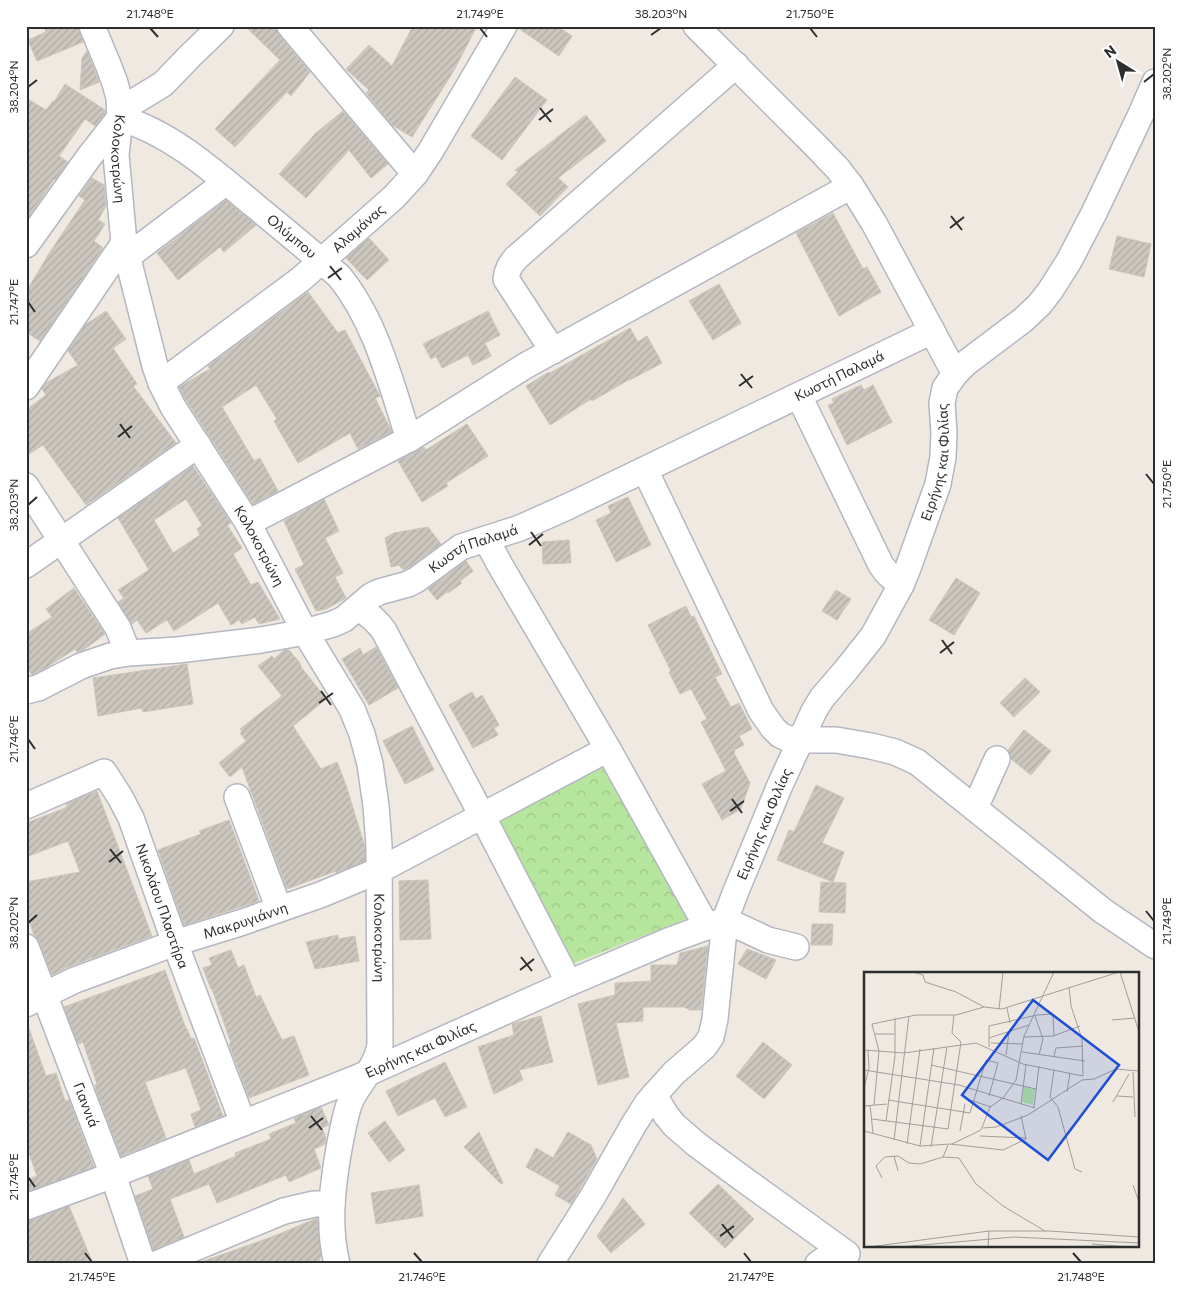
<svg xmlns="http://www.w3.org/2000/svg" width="1181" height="1290" font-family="Commissioner,sans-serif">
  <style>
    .park { fill: url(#park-crowns) }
    .building { fill: url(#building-hatch); stroke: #cbc5ba; fill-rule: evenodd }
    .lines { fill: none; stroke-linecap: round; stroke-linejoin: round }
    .minor-casing { stroke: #b4b7c1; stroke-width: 28 }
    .minor { stroke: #fff; stroke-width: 25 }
    .ticks { fill: none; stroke: #2e2e2e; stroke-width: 2 }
    .labels { text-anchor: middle; stroke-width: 5; stroke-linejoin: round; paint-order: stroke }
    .street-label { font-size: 14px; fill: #2e2e2e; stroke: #fff }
    .inset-road { fill: none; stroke: #a29e99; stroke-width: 1 }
    .view { fill: #1d4ed8; fill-opacity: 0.15; stroke: #1d4ed8; stroke-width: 2.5 }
    .inset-edge { fill: none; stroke: #2e2e2e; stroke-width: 2.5 }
    .neatline { fill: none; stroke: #2e2e2e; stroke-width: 2 }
    .ticks-label { font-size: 12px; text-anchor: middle; fill: #2e2e2e }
  </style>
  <defs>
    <pattern id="park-crowns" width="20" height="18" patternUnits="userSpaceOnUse" patternTransform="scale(1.25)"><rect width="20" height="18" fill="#b6e59e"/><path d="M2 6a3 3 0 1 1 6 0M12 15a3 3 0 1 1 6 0" fill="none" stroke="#9dc588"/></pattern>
    <pattern id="building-hatch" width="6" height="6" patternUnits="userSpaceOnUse" patternTransform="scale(1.25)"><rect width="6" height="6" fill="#cbc7bf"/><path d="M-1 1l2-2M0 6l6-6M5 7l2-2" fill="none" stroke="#afaba4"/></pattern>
  </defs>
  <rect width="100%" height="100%" fill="#efe9e1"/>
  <polygon class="park" points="605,761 691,917 572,964 495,817"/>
  <g class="building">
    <polygon points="44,26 78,26 83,42 37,61 28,40 46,32"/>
    <polygon points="245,26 276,26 279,35 310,72 291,96 287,92 235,147 215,129 280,60"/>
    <polygon points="413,26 477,26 453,72 412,137 392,125 366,93 369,90 346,69 369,45 392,66"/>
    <polygon points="518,26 557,26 572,36 559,56 518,28"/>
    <polygon points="87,51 99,82 80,90 82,58"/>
    <polygon points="515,77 547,100 502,160 471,136"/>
    <polygon points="65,84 105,110 105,113 95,126 85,119 59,156 68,162 55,180 54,179 43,196 26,220 26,98 46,110 53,101 54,102"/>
    <polygon points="343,111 388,164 371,178 349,150 306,198 279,174 316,133"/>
    <polygon points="586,115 606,141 558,178 568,187 540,216 506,184 518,172 515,170"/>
    <polygon points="92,178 104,185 106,206 98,220 105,224 94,241 103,248 40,341 26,332 26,292 50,252 85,200 79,196"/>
    <polygon points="226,200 256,225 224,252 220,247 178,280 157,253"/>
    <polygon points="833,213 863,269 867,267 881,292 839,316 796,233"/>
    <polygon points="1117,236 1151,244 1144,277 1109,269"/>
    <polygon points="369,238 389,260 367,280 346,258"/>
    <polygon points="719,284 741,323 713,340 689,301"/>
    <polygon points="308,292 338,333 345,330 380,396 375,398 392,432 358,449 350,433 298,463 274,421 277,419 256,385 222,407 254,461 260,458 278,491 253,504 186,400 179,387 210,369 208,366"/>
    <polygon points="106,311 126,339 113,348 137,384 133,386 176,443 86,505 43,445 26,456 26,410 46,395 42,389 46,383 78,365 68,351 85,325"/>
    <polygon points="488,311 500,335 485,343 491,356 473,365 468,355 442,368 436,356 431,359 423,344"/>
    <polygon points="630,328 638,342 647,336 662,363 630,380 630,379 592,401 591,399 550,425 526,386 549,372 550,373"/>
    <polygon points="861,385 864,390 873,385 892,422 847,445 828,405 834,403 832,399"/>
    <polygon points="467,424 488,456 446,483 448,486 422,502 398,461 424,447 426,450"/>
    <path d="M193,466L231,523L227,525L242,548L233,554L251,585L258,582L280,619L259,624L255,617L242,624L239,620L231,625L218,603L174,631L167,620L146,633L137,620L132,624L118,602L124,598L118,590L149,570L118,518ZM186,499L202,525L197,529L200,535L173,553L154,520Z"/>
    <polygon points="628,497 651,545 616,562 596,520 611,513 608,506"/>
    <polygon points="324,499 339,531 325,538 343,573 335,577 346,598 326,609 316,611 295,569 304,565 284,521"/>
    <polygon points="428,527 441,544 408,568 403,570 399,565 391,567 385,538 394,533"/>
    <polygon points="569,540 571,563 543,564 542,542"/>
    <polygon points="466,561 473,571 460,581 462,583 448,593 447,592 437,600 428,589"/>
    <polygon points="956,578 980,593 954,635 929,620"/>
    <polygon points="74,588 105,634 82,651 77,652 75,649 44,669 32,675 26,665 26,634 52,617 46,609"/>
    <polygon points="836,590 851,599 837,620 822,611"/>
    <polygon points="686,606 691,617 694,616 722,674 715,677 731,707 739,703 752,729 739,736 744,745 734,750 735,752 734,753 750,783 741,809 722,820 702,784 726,771 701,722 707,719 691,689 680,694 669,672 671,671 648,625"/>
    <polygon points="376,647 398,688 369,705 342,659 360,648 363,655"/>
    <polygon points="284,650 289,650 300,663 301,667 324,696 323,697 325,700 293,726 321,769 337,762 346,785 365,847 365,861 336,873 336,871 287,889 242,767 230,777 219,763 246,741 240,733 242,732 240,729 282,696 258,666 272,656 274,659"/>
    <polygon points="187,664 193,704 143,712 142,708 98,716 93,678"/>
    <polygon points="1025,678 1040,692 1014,717 1000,703"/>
    <polygon points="472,692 476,699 482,695 499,725 494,728 498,735 473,748 449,705"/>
    <polygon points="412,726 434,770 405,784 383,741"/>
    <polygon points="1024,730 1051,751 1031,775 1011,759 1008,750"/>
    <polygon points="816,785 844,798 822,843 844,852 833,882 777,860 789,830 794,832"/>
    <polygon points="97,791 152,936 70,966 52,975 39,942 34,935 26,912 26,882 80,872 68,841 26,857 26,823 63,809 67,807 66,804"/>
    <polygon points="229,820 259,901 184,925 158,850 201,834 199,831"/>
    <polygon points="428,880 431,939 400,940 399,881"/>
    <polygon points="821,882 846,883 845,913 819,912"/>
    <polygon points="812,924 833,924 832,945 811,945"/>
    <polygon points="338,935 338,939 355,936 359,961 315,969 306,942"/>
    <polygon points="708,946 701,1010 690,1010 684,1007 643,1007 643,1021 616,1023 629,1077 598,1085 578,1004 615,995 615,983 651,981 651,965 677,965 680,953"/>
    <polygon points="747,949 776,960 766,979 738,964"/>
    <polygon points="231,950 238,968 244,965 256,997 260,995 282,1040 294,1036 309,1075 249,1098 229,1044 231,1043 212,989 211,989 203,968 212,965 209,958"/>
    <polygon points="165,970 186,1029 187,1029 191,1039 194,1038 223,1116 195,1127 191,1114 201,1110 186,1068 145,1082 166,1138 121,1156 96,1090 95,1085 97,1084 83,1042 78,1044 64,1007"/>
    <polygon points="541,1016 553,1062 519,1070 523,1080 494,1094 478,1047 514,1035 512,1024"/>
    <polygon points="26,1026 28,1026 46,1076 56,1073 65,1101 69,1100 94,1167 26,1192 26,1180 37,1176 26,1145"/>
    <polygon points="763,1042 792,1065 764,1099 736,1076"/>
    <polygon points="445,1062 467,1107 445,1117 435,1098 398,1116 386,1091"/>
    <polygon points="321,1107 329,1125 322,1128 326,1138 325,1144 314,1149 321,1168 289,1182 286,1175 217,1203 209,1184 170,1199 184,1237 153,1250 135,1196 153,1189 148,1176 189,1160 194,1174 236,1156 235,1153 271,1139 269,1134 296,1123 294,1118"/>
    <polygon points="385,1121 405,1150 389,1162 368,1133"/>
    <polygon points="479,1132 503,1183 501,1184 464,1147"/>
    <polygon points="568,1132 591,1145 597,1159 571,1204 555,1195 560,1186 526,1167 536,1148 553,1158"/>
    <polygon points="718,1184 754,1219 725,1248 689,1213"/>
    <polygon points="419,1185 423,1216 376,1224 371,1193"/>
    <polygon points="623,1198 645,1224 611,1253 597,1236"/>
    <polygon points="69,1206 91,1259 79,1264 26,1264 26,1221 31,1220"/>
    <polygon points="317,1218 321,1255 318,1264 202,1264 201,1262 277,1235"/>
  </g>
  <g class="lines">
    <g class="minor-casing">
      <g id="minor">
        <path id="s1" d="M92,26L109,67L115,83L119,98L120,118L116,155L124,243L155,366L161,383L173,407L248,523L305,632L352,709L362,734L370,764L376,806L379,845L380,1045C376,1069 359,1081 350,1102C345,1115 343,1129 340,1143C333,1182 327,1224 337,1264"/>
        <polyline points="290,26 415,174"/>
        <polyline points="696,26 815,145 838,169 851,186 874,223 955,374"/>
        <path id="s2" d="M120,118C171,133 213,171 254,205C282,228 311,252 339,276C376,321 391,384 409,439"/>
        <polyline points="26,245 89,157 129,106 135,101 163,84 190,56 221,26"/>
        <polyline points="127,257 226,182"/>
        <path d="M553,351L506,279C507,270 510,265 516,258L736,65"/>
        <path id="s3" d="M161,383L301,279L394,197L415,174L430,152L504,26"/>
        <polyline points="26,387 124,243"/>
        <polyline points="799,396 881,565 888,574 901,585"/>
        <polyline points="645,470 761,711 773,728 780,735 787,738 800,740 836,740 871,746 895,752 917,762 1103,911 1155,946"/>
        <polyline points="26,486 111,617 118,628 128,653"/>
        <polyline points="248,523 409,439 430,426 525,366 851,186"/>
        <polyline points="486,539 500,565 608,749 707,927"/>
        <polyline points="26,565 198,445"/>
        <path d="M358,608C369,614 377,621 384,631L487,825L569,983"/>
        <path id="s4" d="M26,691L38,688L81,666L110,656L128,653L178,650L261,640L305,632L333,624L344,619L371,596L379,592L408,584L416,580L461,547L520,528L569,506L932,331"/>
        <polyline points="237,797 279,909"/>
        <path id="s5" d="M26,806L104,772L120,797L131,818L175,943L243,1123"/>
        <polyline points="975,808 997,759"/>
        <polyline points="725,920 768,940 796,947"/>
        <path id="s6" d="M26,947L113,1175L143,1264"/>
        <path id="s7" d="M26,1004L75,980L97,972L175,943L240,923L320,895L380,870L608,749"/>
        <polyline points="654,1095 666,1115 674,1125 696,1144 735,1173 847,1254 842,1264"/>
        <path id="s8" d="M26,1207L113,1175L361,1076L569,983L668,941L725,920"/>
        <polyline points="156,1264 284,1211 314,1204 332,1204"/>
        <path id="s9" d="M550,1264L593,1196L634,1124L648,1102L674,1073L704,1047L711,1037L715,1019L725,920L736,891L780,785L814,711L822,698L846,670L873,636L901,585L908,568L938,484L943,457L944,433L942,403L945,388L955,374L966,363L1023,320L1039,305L1050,291L1069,261L1094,213L1141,114L1155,82"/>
        <polyline points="818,1264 839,1249"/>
      </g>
    </g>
    <use href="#minor" class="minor"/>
  </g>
  <path class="ticks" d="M150,28L158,37M480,28L487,37M810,28L817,37M651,35L661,28M1144,82L1154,74M28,87L37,80M540,108L551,122M539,120L553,109M951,216L962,230M950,228L964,217M330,266L341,280M328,278L342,268M28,302L35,312M741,374L752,388M739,386L753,376M120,424L130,438M118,437L132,426M1146,474L1154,484M28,505L37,497M531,532L541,546M529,545L543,534M942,640L952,654M940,653L954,642M321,691L331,705M319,703L333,693M28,739L35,749M732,799L742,813M730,811L744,801M110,849L121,863M109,862L123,851M1146,911L1154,921M28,923L37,915M521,957L532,971M520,970L534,959M311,1116L322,1130M309,1128L323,1118M28,1177L35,1187M722,1224L733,1238M720,1236L734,1226M85,1253L92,1262M414,1253L422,1262M744,1253L751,1262M1073,1253L1081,1262"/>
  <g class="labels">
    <g class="street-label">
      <text dy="5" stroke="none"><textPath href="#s1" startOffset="138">Κολοκοτρώνη</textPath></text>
      <text dy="5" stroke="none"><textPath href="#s3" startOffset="251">Αλαμάνας</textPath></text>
      <text dy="5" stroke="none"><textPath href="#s2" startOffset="210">Ολύμπου</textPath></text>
      <text dy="5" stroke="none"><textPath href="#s4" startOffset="884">Κωστή Παλαμά</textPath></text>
      <text dy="5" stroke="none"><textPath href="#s9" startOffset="908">Ειρήνης και Φιλίας</textPath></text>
      <text dy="5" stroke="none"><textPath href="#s1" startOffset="558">Κολοκοτρώνη</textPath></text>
      <text dy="5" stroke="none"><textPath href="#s4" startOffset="479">Κωστή Παλαμά</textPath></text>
      <text dy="5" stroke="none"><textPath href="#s9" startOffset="502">Ειρήνης και Φιλίας</textPath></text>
      <text dy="5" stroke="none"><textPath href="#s5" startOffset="232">Νικολάου Πλαστήρα</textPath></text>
      <text dy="5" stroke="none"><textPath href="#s7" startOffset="235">Μακρυγιάννη</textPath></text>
      <text dy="5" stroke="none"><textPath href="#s1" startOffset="978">Κολοκοτρώνη</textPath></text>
      <text dy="5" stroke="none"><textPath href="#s8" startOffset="425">Ειρήνης και Φιλίας</textPath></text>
      <text dy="5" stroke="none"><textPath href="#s6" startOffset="169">Γιαννιά</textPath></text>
    </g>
  </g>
  <g transform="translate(864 972)">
    <rect width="275" height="275" fill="#efe9e1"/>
    <path d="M160,115L171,117L169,133L158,130Z" fill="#b6e59e"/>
    <path class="inset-road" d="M49,0L59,3L61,10L92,20L120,35L138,37L255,0M256,0L275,60M205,15L207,34L218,67L219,104M143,36L146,51M135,37L139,0M171,44L179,67L175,83M248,48L271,46M11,62H30M160,65L189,64L216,54M125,66L165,53M127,71L159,72M125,75V54L173,43L189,42L190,64M0,78L40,81L112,71L159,92L219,104M158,80L221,89M142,83L145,60M190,84L192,76L219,74M67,93L172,117M0,98L95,113L171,136M190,98L186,125L194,135L211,197L218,200M269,100L271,145M0,116L5,96L4,78M203,120L206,101M253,124L269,125M103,127L127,135M24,128L106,141L122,88L134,91L125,124M249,130L265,102M157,132L162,93M6,133L9,161M10,133L15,79L8,52L52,43H92L120,35M0,134L23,132M170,135L175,94M8,147L84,157L97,70L88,61L90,43M22,149L31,84V46M119,156L132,155L164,143L218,108L230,107L252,97L275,99M0,159L56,174L86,172L139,178L162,167L157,144M96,159L101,132M116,164L162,166M30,168L45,44M43,172L56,77M88,172L117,158L126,135L139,126L152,108L160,64L190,0M84,173L79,185L95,186L112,212L139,234L181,259M56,174L70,76M67,175L83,75M30,184L34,199M18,206L12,194L21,185L34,184L45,191L56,192L79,185M269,213L275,230M228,272L265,275M5,275L125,259H185L275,265M35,275L150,265L275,271M124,275L125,259M139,275H187"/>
    <path class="view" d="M169,28L255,93L184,188L98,123Z"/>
    <rect width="275" height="275" class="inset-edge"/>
  </g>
  <rect width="1181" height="1290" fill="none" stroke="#ffffff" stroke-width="55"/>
  <g transform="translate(1118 62) rotate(323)" stroke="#ffffff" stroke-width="4" paint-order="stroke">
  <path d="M0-4L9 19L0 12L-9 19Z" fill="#2e2e2e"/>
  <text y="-8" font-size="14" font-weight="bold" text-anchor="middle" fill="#2e2e2e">N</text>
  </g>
  <rect x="28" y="28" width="1126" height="1234" class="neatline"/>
  <g class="ticks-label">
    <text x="150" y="18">21.748°E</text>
    <text x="480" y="18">21.749°E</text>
    <text x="661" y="18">38.203°N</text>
    <text x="810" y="18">21.750°E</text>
    <text transform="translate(1167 74) rotate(-90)" y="4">38.202°N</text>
    <text transform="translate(14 87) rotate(-90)" y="4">38.204°N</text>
    <text transform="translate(14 302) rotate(-90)" y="4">21.747°E</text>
    <text transform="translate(1167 484) rotate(-90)" y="4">21.750°E</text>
    <text transform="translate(14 505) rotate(-90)" y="4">38.203°N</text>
    <text transform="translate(14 739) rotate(-90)" y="4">21.746°E</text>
    <text transform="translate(1167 921) rotate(-90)" y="4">21.749°E</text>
    <text transform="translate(14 923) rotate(-90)" y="4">38.202°N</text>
    <text transform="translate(14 1177) rotate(-90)" y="4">21.745°E</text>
    <text x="92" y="1281">21.745°E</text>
    <text x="422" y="1281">21.746°E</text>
    <text x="751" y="1281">21.747°E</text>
    <text x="1081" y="1281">21.748°E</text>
  </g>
</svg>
